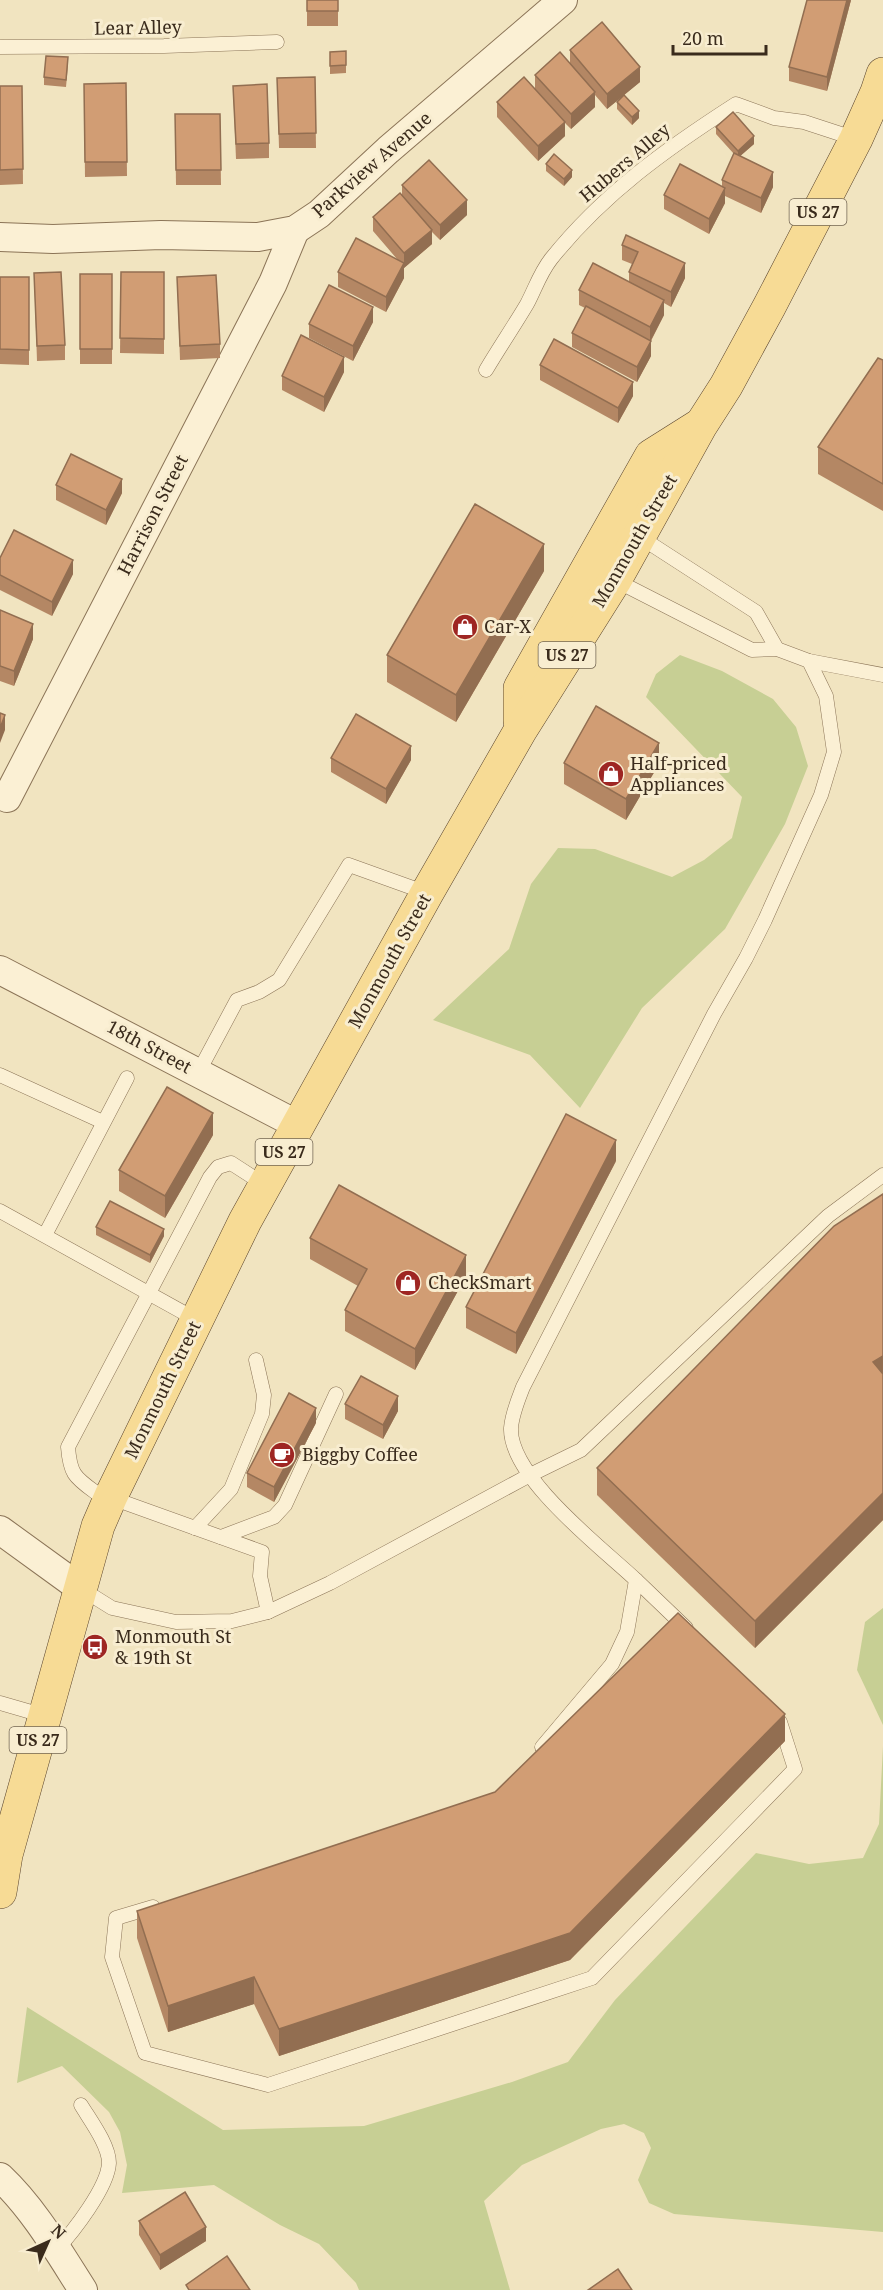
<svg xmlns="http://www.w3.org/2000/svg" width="883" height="2290" font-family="'Noto Serif',serif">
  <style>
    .green { fill: #c7cf94 }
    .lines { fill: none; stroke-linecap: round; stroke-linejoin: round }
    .service-casing { stroke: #8b7457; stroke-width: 15 }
    .minor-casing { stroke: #8b7457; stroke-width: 30 }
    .primary-casing { stroke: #58422c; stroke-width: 34 }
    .service { stroke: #fbf0d4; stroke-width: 14 }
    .minor { stroke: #fbf0d4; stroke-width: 28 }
    .primary { stroke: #f7db95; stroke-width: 33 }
    .wall { fill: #b48764 }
    .shaded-wall { fill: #926e51 }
    .building { fill: #d19d74; stroke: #926e51; stroke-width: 1.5 }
    .labels { text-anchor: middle; stroke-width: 6; stroke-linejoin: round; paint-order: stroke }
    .shield { fill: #f8edd0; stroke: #736552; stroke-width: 1.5 }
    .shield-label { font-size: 16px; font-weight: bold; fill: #3a2b1c }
    .street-label { font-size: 18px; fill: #3a2b1c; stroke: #f8edd0 }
    .poi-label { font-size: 18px; fill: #3a2b1c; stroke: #f8edd0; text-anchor: start }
  </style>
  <rect width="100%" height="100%" fill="#f1e4c0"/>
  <g class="green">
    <polygon points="680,655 722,671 773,699 796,727 808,766 785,824 725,929 642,1008 580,1108 530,1055 433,1020 509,949 531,884 558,848 595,849 672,877 704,860 732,838 742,797 646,697 656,674"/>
    <polygon points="883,1608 883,1725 857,1670 865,1622"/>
    <polygon points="883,1746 883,2232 674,2214 649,2203 638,2180 651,2148 644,2133 624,2124 601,2129 522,2165 484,2201 510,2290 359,2290 356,2283 319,2244 280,2225 214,2185 122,2193 127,2165 120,2132 109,2112 62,2066 17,2083 27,2007 223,2130 364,2126 512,2082 568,2062 615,2000 756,1853 809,1864 863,1858 879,1824"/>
  </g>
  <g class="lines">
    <g class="service-casing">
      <g id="service">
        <polyline points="0,47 164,46 277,42"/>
        <path d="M486,370C499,348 514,326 527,304C535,289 540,273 551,259C603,194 666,149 736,104L774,118L804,122L856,139"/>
        <polyline points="640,537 756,612 777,649"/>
        <polyline points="615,580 752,650 777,649 809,661 883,675"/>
        <polyline points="198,1073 237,1000 259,992 279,980 349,865 427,893"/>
        <polyline points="0,1075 103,1122"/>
        <path d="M265,1185L231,1163L218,1167L210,1177L68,1447C70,1473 74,1477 95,1492L262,1552L260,1576L268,1612"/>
        <polyline points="0,1211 197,1320"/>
        <polyline points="45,1235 127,1078"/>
        <polyline points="195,1528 231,1489 262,1414 264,1395 256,1360"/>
        <polyline points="221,1537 274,1517 285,1505 336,1394"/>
        <polyline points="636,1580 686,1628"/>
        <polyline points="80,1588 112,1608 176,1622 232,1621 268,1612 330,1583 530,1475 581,1450 828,1216 883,1175"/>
        <polyline points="0,1703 45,1716"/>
        <path d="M542,1747L612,1664L627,1632L636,1580C602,1548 509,1477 511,1428C512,1414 518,1400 523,1387L714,1014L746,958L765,920L821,795L834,752L826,696L809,661"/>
        <polyline points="153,1907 116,1918 112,1957 145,2053 268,2085 592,1978 795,1769 780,1722"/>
        <path d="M57,2249C73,2232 108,2187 109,2163C109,2145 90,2120 81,2105"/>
      </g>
    </g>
    <g class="minor-casing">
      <g id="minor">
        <polyline points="0,237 53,239 161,235 258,237 295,230 319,214 388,150 563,0"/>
        <polyline points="7,798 273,283 295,230"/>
        <polyline points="0,970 298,1125"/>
        <polyline points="0,1530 80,1588"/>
        <path d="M0,2177C34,2209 58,2251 83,2290"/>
      </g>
    </g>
    <g class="primary-casing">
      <g id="primary">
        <polyline points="520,721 520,688 651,456 697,427"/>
        <polyline points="0,1892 6,1855 98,1526 111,1496 245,1221 427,893 520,731 615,580 701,425 726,386 769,307 856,139 877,92 883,74"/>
      </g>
    </g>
    <use href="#service" class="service"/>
    <use href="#minor" class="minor"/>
    <use href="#primary" class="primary"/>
  </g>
  <g class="wall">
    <rect x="307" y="0" width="31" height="26"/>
    <polygon points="851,0 827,91 789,81 789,67"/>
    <polygon points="570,50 640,82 624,95 639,118 632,125 617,109 617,102 623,96 607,109 595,95 595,107 571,129 565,123 565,136 538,161 497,117 497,102 535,89 535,75 570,64"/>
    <polygon points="346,51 346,73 330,74 330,52"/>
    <polygon points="68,65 66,87 44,85 44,77"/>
    <polygon points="315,77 316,148 279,148 277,78"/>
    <polygon points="126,83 127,176 85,177 84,84"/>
    <polygon points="0,86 22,86 23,184 0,185"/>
    <polygon points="233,86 269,143 269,158 236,159"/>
    <polygon points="175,114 220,114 221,185 176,185"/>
    <polygon points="716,127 754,144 740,156 773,187 761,213 725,196 725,203 709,234 664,209 664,195 722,186 722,180 734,154 716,134"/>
    <polygon points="546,164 572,177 564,186 546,171"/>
    <polygon points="402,185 467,215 440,240 432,232 432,244 404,268 404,278 386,312 338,287 338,272 397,259 373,231 373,217 402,195"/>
    <polygon points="626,235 685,278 671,307 664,303 664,315 651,341 651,356 637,382 572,347 572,333 585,308 579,305 579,290 629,282 629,272 632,264 622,260 622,245"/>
    <polygon points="121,272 164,272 164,354 120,353"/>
    <polygon points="34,273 65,345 65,360 37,361"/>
    <rect x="80" y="274" width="32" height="90"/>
    <polygon points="0,277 29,277 29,365 0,364"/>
    <polygon points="177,277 220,344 220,358 180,360"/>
    <polygon points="373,322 353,361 309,338 309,324"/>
    <polygon points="883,360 883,511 818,474 818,447"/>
    <polygon points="540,365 633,396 618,423 540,380"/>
    <polygon points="344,372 324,412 282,390 282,376"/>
    <polygon points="56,485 122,493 106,525 56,500"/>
    <polygon points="0,558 73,574 52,616 0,590"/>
    <polygon points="544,571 456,722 387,682 387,655"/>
    <polygon points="0,610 33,639 14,686 0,681"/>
    <polygon points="331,758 411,760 386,804 331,772"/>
    <polygon points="564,763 659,764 626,820 564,784"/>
    <polygon points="213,1135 165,1218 119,1191 119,1170"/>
    <polygon points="616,1161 516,1354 466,1328 466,1307"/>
    <polygon points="883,1194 883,1520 755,1648 597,1495 597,1468"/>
    <polygon points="96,1227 164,1236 150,1263 96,1235"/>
    <polygon points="310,1238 466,1276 415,1370 345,1331 345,1310 358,1286 310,1259"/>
    <polygon points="345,1404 398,1411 383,1439 345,1419"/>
    <polygon points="316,1423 274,1502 247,1487 247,1473"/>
    <polygon points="785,1741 570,1960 279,2056 254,2004 168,2032 137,1938 137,1911"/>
    <polygon points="139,2221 206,2241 160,2270 139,2235"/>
  </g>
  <g class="shaded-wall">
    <polygon points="847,0 851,0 827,91 827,77"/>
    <polygon points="640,67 640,82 607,109 607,94"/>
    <polygon points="595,92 595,107 571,129 571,114"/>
    <polygon points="639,111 639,118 632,125 632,117"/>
    <polygon points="565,122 565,136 538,161 538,146"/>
    <polygon points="754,136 754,144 738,158 738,151"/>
    <polygon points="572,170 572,177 564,186 564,179"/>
    <polygon points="773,172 773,187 761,213 761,198"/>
    <polygon points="725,188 725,203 709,234 709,219"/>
    <polygon points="467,200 467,215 440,240 440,225"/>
    <polygon points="432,230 432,244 404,268 404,253"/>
    <polygon points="404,263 404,278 386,312 386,297"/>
    <polygon points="685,263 685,278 671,307 671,292"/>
    <polygon points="664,300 664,315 650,342 650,327"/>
    <polygon points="373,307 373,322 353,361 353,346"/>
    <polygon points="651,341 651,356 637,382 637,367"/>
    <polygon points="344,357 344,372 324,412 324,397"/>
    <polygon points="633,382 633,396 618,423 618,408"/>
    <polygon points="122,479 122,493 106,525 106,510"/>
    <polygon points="544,544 544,571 456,722 456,695"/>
    <polygon points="73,560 73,574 52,616 52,602"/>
    <polygon points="33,624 33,639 14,686 14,671"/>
    <polygon points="5,715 5,730 0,743 0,728"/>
    <polygon points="659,743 659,764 626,820 626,799"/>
    <polygon points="411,746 411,760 386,804 386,789"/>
    <polygon points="213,1113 213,1135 165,1218 165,1196"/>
    <polygon points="616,1140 616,1161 516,1354 516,1333"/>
    <polygon points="164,1229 164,1236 150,1263 150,1255"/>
    <polygon points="466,1255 466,1276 415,1370 415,1349"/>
    <polygon points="883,1356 883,1383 873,1362"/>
    <polygon points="398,1396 398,1411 383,1439 383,1425"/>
    <polygon points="316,1408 316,1423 274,1502 274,1487"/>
    <polygon points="883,1493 883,1520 755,1648 755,1621"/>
    <polygon points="785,1714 785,1741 570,1960 279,2056 279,2029"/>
    <polygon points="254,1977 254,2004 168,2032 168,2006"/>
    <polygon points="206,2227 206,2241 160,2270 160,2255"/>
  </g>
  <g class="building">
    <rect x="307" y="0" width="31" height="11"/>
    <polygon points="807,0 847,0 827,77 789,67"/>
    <polygon points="602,22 640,67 607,94 570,50"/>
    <polygon points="346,51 346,65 330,66 330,52"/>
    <polygon points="560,52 595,92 571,114 535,75"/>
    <polygon points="46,56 68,57 66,80 44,77"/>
    <polygon points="315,77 316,133 279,134 277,78"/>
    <polygon points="524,77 565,122 538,146 497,102"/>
    <polygon points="126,83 127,162 85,162 84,84"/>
    <polygon points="267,84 269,143 236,144 233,86"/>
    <polygon points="0,86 22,86 23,169 0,170"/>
    <polygon points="624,95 639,111 632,117 617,102"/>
    <polygon points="733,112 754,136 738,151 716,127"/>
    <polygon points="175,114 220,114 221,170 176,170"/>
    <polygon points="734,153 773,172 761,198 722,180"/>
    <polygon points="554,154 572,170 564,179 546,164"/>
    <polygon points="429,160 467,200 440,225 402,185"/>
    <polygon points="680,164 725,188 709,219 664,195"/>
    <polygon points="400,193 432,230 404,253 373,217"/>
    <polygon points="626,235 685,263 671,292 629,272 638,252 622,245"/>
    <polygon points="356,238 404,263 386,297 338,272"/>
    <polygon points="593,263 664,300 650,327 579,290"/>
    <polygon points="61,272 65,345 37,346 34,273"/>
    <polygon points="121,272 164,272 164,339 120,338"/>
    <rect x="80" y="274" width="32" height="75"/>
    <polygon points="216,275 220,344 180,346 177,277"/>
    <polygon points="0,277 29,277 29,350 0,349"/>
    <polygon points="329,285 373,307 353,346 309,324"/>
    <polygon points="586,306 651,341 637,367 572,333"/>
    <polygon points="301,335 344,357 324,397 282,376"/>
    <polygon points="554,339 633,382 618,408 540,365"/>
    <polygon points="878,358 883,360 883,484 818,447"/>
    <polygon points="71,454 122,479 106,510 56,485"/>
    <polygon points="475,504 544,544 456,695 387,655"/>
    <polygon points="14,530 73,560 52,602 0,575 0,558"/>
    <polygon points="0,610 33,624 14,671 0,666"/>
    <polygon points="596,706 659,743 626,799 564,763"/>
    <polygon points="0,713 5,715 0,728"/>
    <polygon points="356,714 411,746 386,789 331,758"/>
    <polygon points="167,1087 213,1113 165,1196 119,1170"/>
    <polygon points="566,1114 616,1140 516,1333 466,1307"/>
    <polygon points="339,1185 466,1255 415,1349 345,1310 367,1269 310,1238"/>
    <polygon points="883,1194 883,1356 873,1362 883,1374 883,1493 755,1621 597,1468 834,1226"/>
    <polygon points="110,1201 164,1229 150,1255 96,1227"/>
    <polygon points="361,1376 398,1396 383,1425 345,1404"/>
    <polygon points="289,1393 316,1408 274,1487 247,1473"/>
    <polygon points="678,1613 785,1714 570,1933 279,2029 254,1977 168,2006 137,1911 495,1792"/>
    <polygon points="185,2192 206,2227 160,2255 139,2221"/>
    <polygon points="227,2256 250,2290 189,2290 186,2285"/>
    <polygon points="618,2269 632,2290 588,2290"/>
  </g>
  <defs>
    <g id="shop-disc" transform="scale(1.35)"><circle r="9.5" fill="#9e2623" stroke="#f8edd0"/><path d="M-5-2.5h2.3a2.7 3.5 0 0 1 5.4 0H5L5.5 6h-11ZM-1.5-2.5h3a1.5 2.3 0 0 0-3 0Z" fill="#fff"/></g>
    <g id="cafe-disc" transform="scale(1.35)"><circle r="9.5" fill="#9e2623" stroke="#f8edd0"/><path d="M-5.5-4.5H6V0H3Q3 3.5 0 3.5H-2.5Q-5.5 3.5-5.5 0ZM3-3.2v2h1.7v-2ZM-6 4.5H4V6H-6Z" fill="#fff"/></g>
    <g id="bus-disc" transform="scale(1.35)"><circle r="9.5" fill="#9e2623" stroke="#f8edd0"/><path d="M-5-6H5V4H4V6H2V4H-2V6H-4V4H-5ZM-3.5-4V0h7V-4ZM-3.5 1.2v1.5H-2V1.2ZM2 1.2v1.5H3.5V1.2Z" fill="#fff"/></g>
  </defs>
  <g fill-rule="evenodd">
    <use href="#shop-disc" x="465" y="627"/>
    <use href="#shop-disc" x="611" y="774"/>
    <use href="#shop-disc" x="408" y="1283"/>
    <use href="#cafe-disc" x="282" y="1455"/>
    <use href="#bus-disc" x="95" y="1647"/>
  </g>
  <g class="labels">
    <g class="shield">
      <rect x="789.5" y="199" width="57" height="26" rx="4.5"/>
      <rect x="538.5" y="642" width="57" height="26" rx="4.5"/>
      <rect x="255.5" y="1139" width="57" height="26" rx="4.5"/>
      <rect x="9.5" y="1727" width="57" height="26" rx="4.5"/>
    </g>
    <g class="shield-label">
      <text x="818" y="218">US 27</text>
      <text x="567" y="661">US 27</text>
      <text x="284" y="1158">US 27</text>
      <text x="38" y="1746">US 27</text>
    </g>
    <g class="street-label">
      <text transform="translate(138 28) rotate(-1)" y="6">Lear Alley</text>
      <text transform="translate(625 163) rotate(-40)" y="6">Hubers Alley</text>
      <text transform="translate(372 165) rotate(-41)" y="6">Parkview Avenue</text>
      <text transform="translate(153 515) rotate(-63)" y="6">Harrison Street</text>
      <text transform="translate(635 541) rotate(-60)" y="6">Monmouth Street</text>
      <text transform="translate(390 961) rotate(-61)" y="6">Monmouth Street</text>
      <text transform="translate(149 1047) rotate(28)" y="6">18th Street</text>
      <text transform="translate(163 1390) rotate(-64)" y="6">Monmouth Street</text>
    </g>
    <g class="poi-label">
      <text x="484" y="633">Car-X</text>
      <text x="630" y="770">Half-priced<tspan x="630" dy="21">Appliances</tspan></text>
      <text x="428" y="1289">CheckSmart</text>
      <text x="302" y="1461">Biggby Coffee</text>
      <text x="115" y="1643">Monmouth St<tspan x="115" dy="21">&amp; 19th St</tspan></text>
    </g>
  </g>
  <g transform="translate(48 2242) rotate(45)" stroke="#f8edd0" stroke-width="4.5" paint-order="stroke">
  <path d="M0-4.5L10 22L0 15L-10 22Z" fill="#3a2b1c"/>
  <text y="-9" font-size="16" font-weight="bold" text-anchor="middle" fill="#3a2b1c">N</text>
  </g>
  <path d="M673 45v9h93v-9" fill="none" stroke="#3a2b1c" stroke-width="3"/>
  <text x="682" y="45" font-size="18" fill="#3a2b1c" stroke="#f8edd0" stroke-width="4.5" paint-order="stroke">20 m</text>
</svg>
